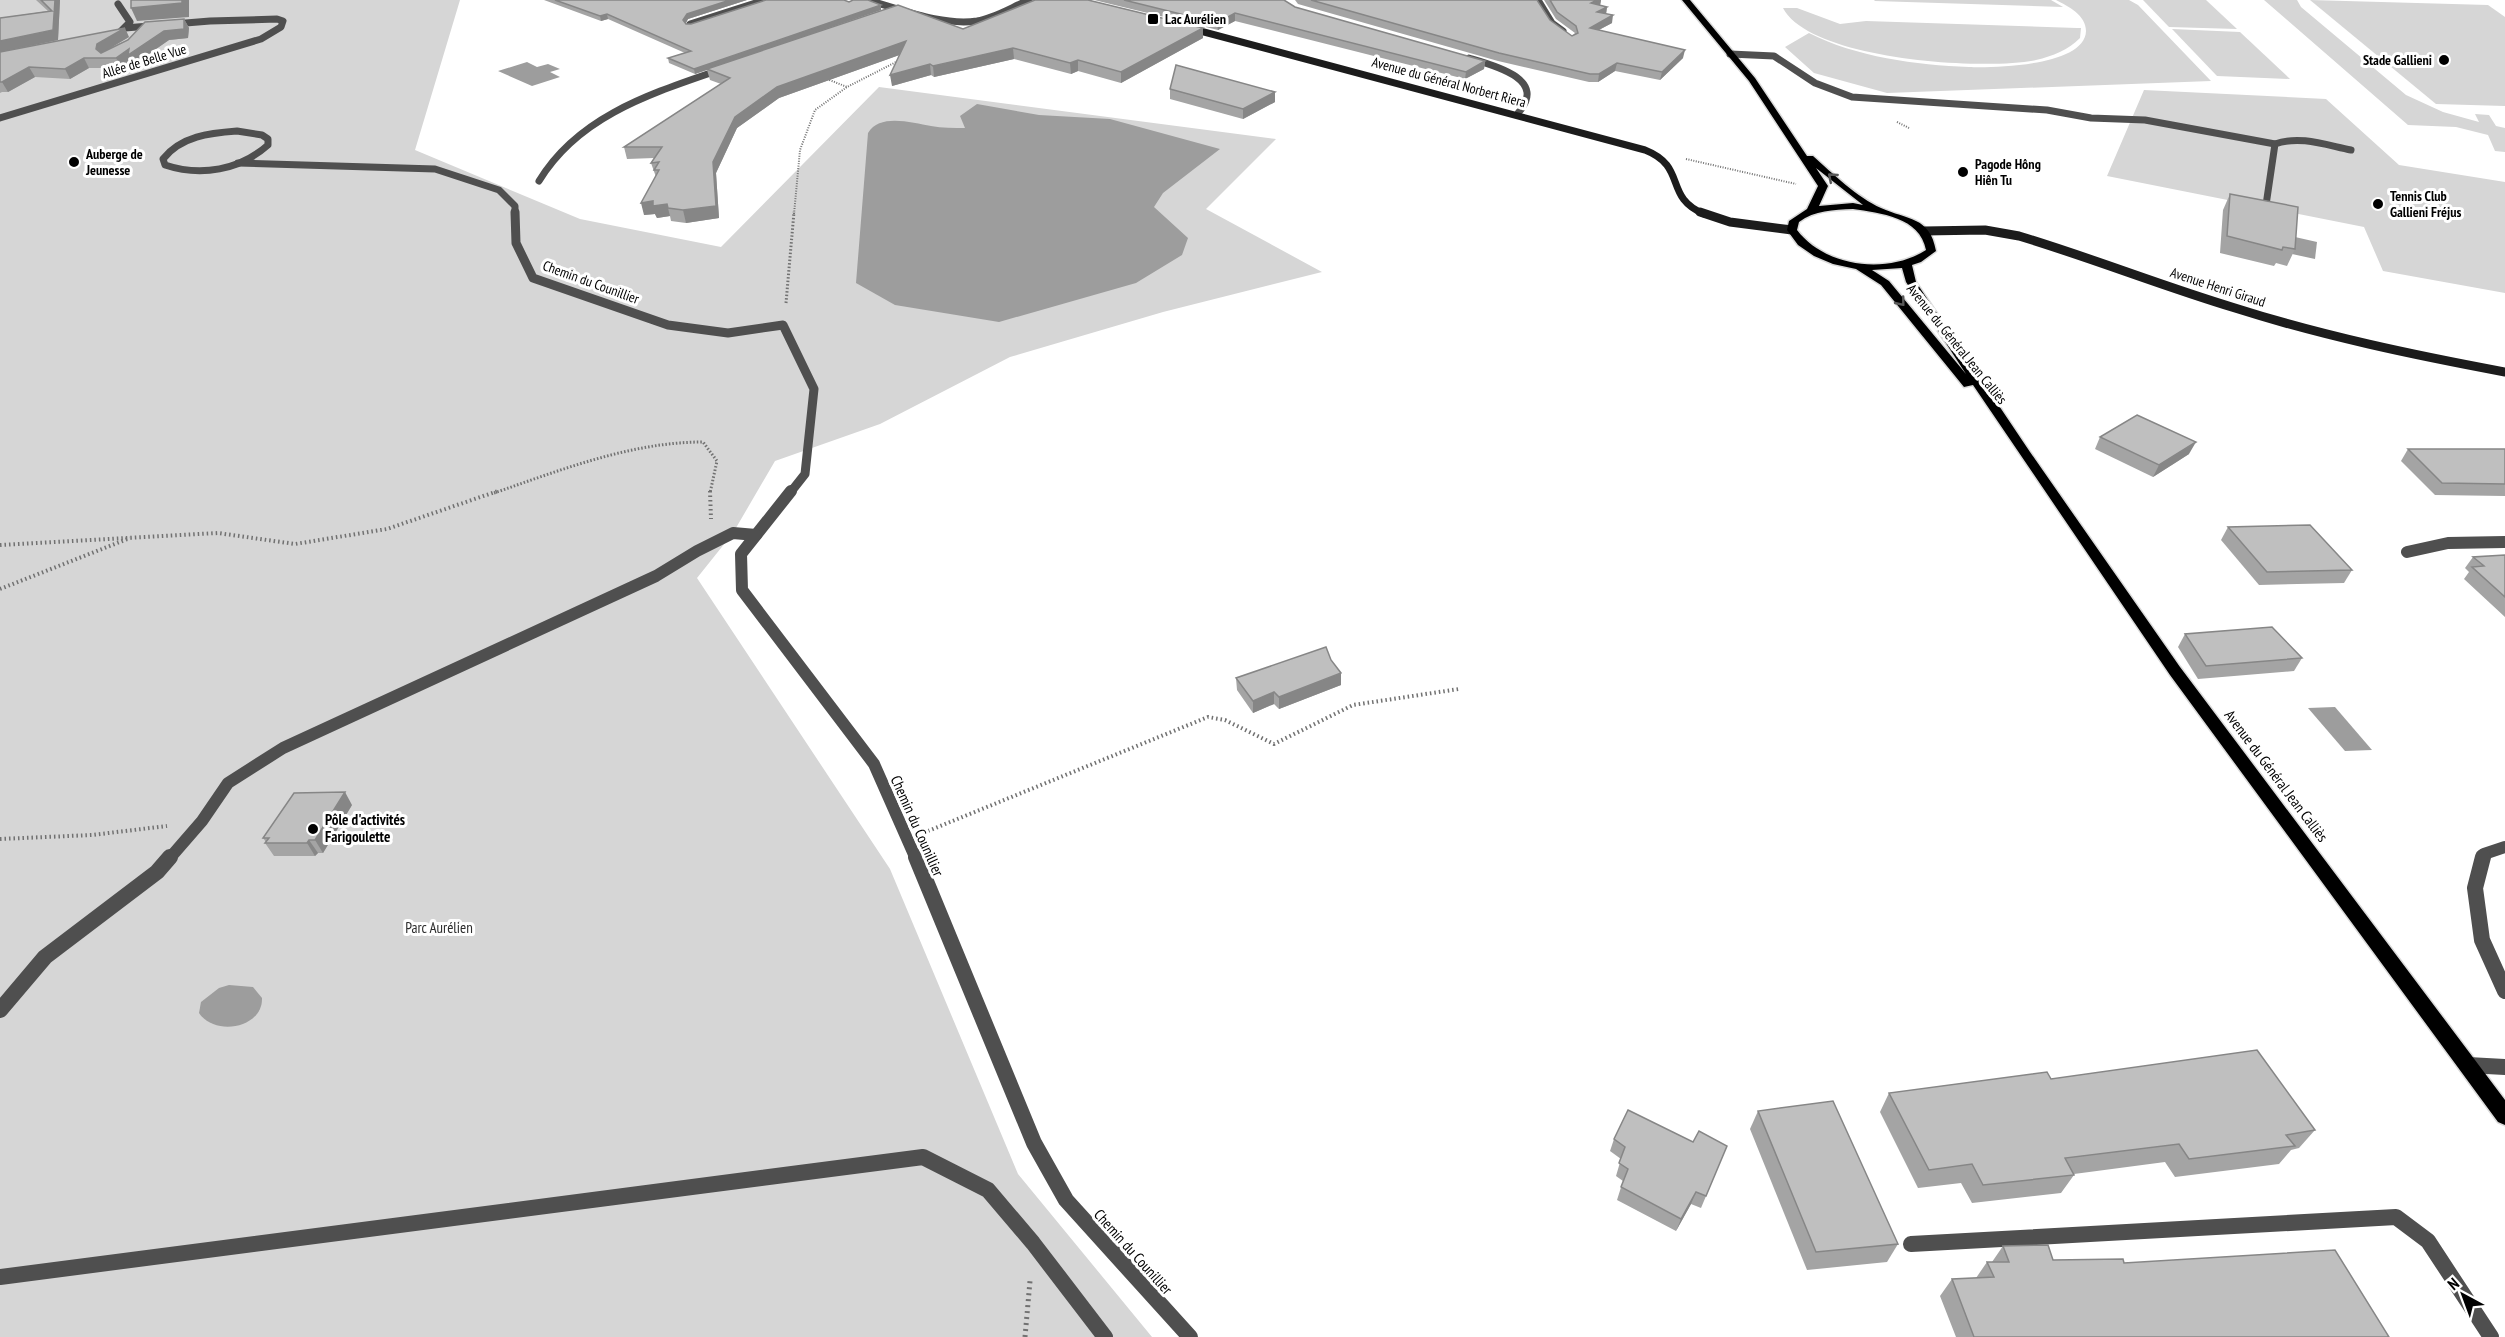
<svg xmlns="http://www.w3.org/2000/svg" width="2505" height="1337" font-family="'PT Sans Narrow',sans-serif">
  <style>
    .green { fill: #d6d6d6 }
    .water { fill: #9d9d9d }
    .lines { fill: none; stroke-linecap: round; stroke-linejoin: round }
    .primary-casing { stroke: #dbdbdb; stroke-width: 3 }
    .path-far3 { stroke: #717171; stroke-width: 2; stroke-dasharray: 1 1.5; stroke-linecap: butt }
    .path-far2 { stroke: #717171; stroke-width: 3; stroke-dasharray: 1.5 2; stroke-linecap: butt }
    .path-far1 { stroke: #717171; stroke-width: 4; stroke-dasharray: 1.5 3; stroke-linecap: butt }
    .path { stroke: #717171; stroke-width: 5; stroke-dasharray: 2 4; stroke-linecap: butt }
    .lane-far3 { stroke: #4f4f4f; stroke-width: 7 }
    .lane-far2 { stroke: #4f4f4f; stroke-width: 9 }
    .lane-far1 { stroke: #4f4f4f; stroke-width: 12 }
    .lane { stroke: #4f4f4f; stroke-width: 16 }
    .street-far2 { stroke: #4f4f4f; stroke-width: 7 }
    .street-far1 { stroke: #4f4f4f; stroke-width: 12 }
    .street { stroke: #4f4f4f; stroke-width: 16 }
    .secondary-far1 { stroke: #1c1c1c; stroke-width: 7 }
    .secondary { stroke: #1c1c1c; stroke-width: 9 }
    .primary { fill: #000; fill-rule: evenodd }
    .wall { fill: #a4a4a4 }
    .shaded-wall { fill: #868686 }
    .building { fill: #bfbfbf; stroke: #868686; stroke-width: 1.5 }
    .oneway { stroke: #595959 }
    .poi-dot { fill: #000; stroke: #fff; stroke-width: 2 }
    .labels { text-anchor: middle; stroke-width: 6; stroke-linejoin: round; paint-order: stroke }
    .far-poi-label { font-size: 14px; font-weight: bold; fill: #000; stroke: #fff; text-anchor: start }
    .far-street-label { font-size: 14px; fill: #000; stroke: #fff }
    .street-label { font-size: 15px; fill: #000; stroke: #fff }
    .poi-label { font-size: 15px; font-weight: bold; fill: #000; stroke: #fff; text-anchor: start }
    .park-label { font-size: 15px; fill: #2d2d2d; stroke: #fff }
  </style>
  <rect width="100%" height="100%" fill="#fff"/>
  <g class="green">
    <polygon points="0,0 460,0 415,150 580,219 721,247 879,87 1276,139 1206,209 1322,272 1163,312 1010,357 880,424 775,461 733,533 697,578 890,869 1018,1174 1152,1337 0,1337"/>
    <polygon points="1874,0 2051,0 2063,7 1875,1"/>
    <path d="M2056,0H2129L2138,5L2211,81L1887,93L1814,73L1785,47L1809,33C1856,57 1916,65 1969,67C1995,68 2085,66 2086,31C2086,15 2068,6 2056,0Z"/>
    <polygon points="2143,0 2206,0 2237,29 2169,27"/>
    <polygon points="2264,0 2297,0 2301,7 2406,95 2443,112 2479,122 2475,114 2489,115 2496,126 2505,128 2505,152 2495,151 2488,135 2456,127 2408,125"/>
    <polygon points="2310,0 2488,5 2505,17 2505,106 2436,104"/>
    <path d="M1783,8H1797L1840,24L1866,21L2077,28H2081L2080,38C2068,50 2053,56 2036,60C1984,71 1810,60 1783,8Z"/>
    <polygon points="2172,29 2240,32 2290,79 2217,76"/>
    <polygon points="2144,90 2326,99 2399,165 2505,182 2505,293 2383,271 2364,227 2107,176"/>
  </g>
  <g class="water">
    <polygon points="527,62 537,67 548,64 560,69 550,72 560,77 532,86 498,71"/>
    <path d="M977,104L1039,115L1110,119L1220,149L1163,193L1154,207L1188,238L1182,255L1136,283L999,322L895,305L856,283L868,133C880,113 912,123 931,126C942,128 954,128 965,128L960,116Z"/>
    <polygon points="2295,237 2317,242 2315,259 2292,254"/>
    <polygon points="2335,707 2372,750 2345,751 2308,708"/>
    <path d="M229,985L253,987L262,998C263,1028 215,1037 199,1013L201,1002L219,988Z"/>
  </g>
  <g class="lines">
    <g class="primary-casing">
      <path id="primary" d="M1682,0H1690L1755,78L1807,156H1813C1832,173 1858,198 1881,208C1907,220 1930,216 1936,251L1921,262L1912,265L1916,282L2030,452L2180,667L2505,1100V1125L2498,1122L2170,675L1973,385L1964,387L1881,285L1856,269L1833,264L1814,256L1798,245L1787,230L1789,221L1807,209L1818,186L1749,81ZM1816,168L1863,205L1853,203L1819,206L1828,186ZM1853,209C1880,213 1920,217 1926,250C1887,275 1825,267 1797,230L1799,222C1815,210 1833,210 1853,209ZM1902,268L1906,282L1966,374L1889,281L1872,270Z"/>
    </g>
    <g class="path-far3">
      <polyline points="827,79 847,87"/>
      <polyline points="1897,122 1909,128"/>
      <polyline points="1686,159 1796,184"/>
      <polyline points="794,214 800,150 815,110 847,87 900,60"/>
    </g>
    <g class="path-far2">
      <polyline points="786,303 794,212"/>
      <path d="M494,493C561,470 631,442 703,442L717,461L710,493"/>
    </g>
    <g class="path-far1">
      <polyline points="710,491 711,519"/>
      <polyline points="0,545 218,533 295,544 387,529 498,491"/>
      <polyline points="0,589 130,538"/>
      <polyline points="928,831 1208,717 1225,720 1274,744 1353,705 1459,689"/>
      <polyline points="0,839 92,835 167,826"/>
    </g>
    <polyline class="path" points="1025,1337 1030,1281"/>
    <g class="lane-far3">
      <polyline points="1730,54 1774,56 1815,83 1852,97 2047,110 2091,118 2145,120 2275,144"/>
      <path d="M237,131L262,135L268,139V145C240,170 201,177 165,165L163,159C181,136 210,133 237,131Z"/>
      <polyline points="238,163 435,169 499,190 515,206 515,214"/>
      <path d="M2266,205L2275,144C2300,135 2326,145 2351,150"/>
    </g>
    <polyline class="lane-far2" points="515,212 516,243 533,278 668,325 728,333 783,325 814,389 805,474 790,493"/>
    <g class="lane-far1">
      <polyline points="791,491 741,554 742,590 874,764 916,859"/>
      <polyline points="169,859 202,821 228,783 283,748 656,576 697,551 733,533 756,535"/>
    </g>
    <g class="lane">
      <polyline points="916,857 1034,1143 1066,1200 1190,1337"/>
      <polyline points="0,1010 45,957 157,872 170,857"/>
      <polyline points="0,1277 923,1157 988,1190 1033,1243 1105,1337"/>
    </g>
    <g class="street-far2">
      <path d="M867,0C901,9 941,26 977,21C995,18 1012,7 1029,0"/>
      <polyline points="1538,0 1552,23 1563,31"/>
      <polyline points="118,4 130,22 121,31"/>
      <polyline points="690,24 765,0"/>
      <path d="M1469,58C1493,65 1549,79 1518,113"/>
      <polyline points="0,118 261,39 281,27 283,21 277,19 210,21 125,28"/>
      <path d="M539,181C579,115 653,93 722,69"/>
    </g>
    <g class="street-far1">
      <polyline points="2407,552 2448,543 2505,542"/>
      <polyline points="2483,859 2484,854 2505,847"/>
    </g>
    <g class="street">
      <polyline points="2483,857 2475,888 2482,940 2505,991"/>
      <polyline points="2468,1065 2505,1067"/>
      <polyline points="1911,1244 2396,1217 2428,1241 2491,1337"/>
    </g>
    <path class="secondary-far1" d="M1189,28L1645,150C1688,167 1663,197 1704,214"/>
    <g class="secondary">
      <polyline points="1700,212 1730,222 1792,230"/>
      <path d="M1924,231L1985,230L2019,236C2092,258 2162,286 2235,308C2323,336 2414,355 2505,372"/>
    </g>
    <use href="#primary" class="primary"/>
  </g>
  <g class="wall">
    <polygon points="36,0 60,0 58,40 13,50 129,37 112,47 184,19 189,28 188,38 169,40 133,65 131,61 121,68 89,68 70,79 35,77 8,92 2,92 0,93 0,18 48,11"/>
    <polygon points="544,0 747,0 688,19 685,24 691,24 849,2 881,5 881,10 779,45 963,29 1203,38 1121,83 1078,71 1071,74 1014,59 934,77 931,75 892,86 899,55 779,98 737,128 716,173 719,218 686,223 671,221 670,216 657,218 655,214 644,215 656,177 651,163 654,158 627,159 624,147 721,84 710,80 707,70 695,74 669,63 668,58 685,53 608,19 601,21"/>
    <polygon points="1094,0 1284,0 1295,7 1485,61 1484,69 1465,79 1235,21 1218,30"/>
    <polygon points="1295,0 1537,0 1550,20 1572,36 1575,33 1556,19 1544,0 1601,0 1600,5 1607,7 1606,14 1612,23 1599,30 1683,58 1660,80 1615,71 1598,82 1589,82 1498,61 1298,4"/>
    <polygon points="1170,89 1275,102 1243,119 1170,99"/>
    <polygon points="2230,194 2295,249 2287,266 2276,263 2274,266 2220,253 2223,210"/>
    <polygon points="2100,437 2189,454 2153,477 2095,449"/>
    <polygon points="2408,449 2505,449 2505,496 2435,495 2401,461"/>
    <polygon points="2228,527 2352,570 2344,583 2259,585 2221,540"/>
    <polygon points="2505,555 2505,617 2464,579 2469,572 2465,568 2473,557"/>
    <polygon points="2185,634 2302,658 2294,671 2198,679 2178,647"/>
    <polygon points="1236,678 1341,685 1279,709 1274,704 1253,713 1237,690"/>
    <polygon points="352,805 323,853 318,853 315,856 274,856 265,843 266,842 263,838"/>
    <polygon points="2051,1079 2315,1130 2299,1148 2291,1150 2279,1164 2175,1177 2165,1162 2074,1174 2074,1175 2061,1193 1972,1203 1961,1183 1918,1188 1880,1112 1889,1093"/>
    <polygon points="1758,1111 1898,1244 1887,1262 1807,1270 1750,1129"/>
    <polygon points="1614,1139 1693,1142 1727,1146 1701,1208 1691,1204 1676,1231 1617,1200 1623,1181 1616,1176 1621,1159 1610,1151"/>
    <polygon points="2003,1246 2053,1260 2124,1263 2389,1337 1956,1337 1940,1296 1952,1279 1976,1278 1987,1262 1992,1262"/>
  </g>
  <g class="shaded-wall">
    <polygon points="55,0 60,0 58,40 0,52 0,41 53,30"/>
    <polygon points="182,0 189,0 189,17 137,21 131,8"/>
    <polygon points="730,0 747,0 688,19 685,25 683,20 687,14"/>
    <polygon points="1597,0 1601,0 1600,6 1591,3"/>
    <polygon points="881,5 881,10 695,74 694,69"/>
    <polygon points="1607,7 1606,14 1597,12"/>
    <polygon points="1235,13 1235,21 1218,30 1217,23"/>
    <polygon points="607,14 608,19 601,21 600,16"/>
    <polygon points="1613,15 1612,23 1589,35 1590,28"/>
    <polygon points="184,19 189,28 188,38 169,40 133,65 131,61 121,68 116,58 129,49 164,31"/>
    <polygon points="125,28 129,37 102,53 101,59 96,49 97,44"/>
    <polygon points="1203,28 1203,38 1121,83 1121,72"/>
    <polygon points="906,41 908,52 779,98 737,128 716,173 719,218 686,223 683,210 713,162 735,117 777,87"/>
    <polygon points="1013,48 1014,59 934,77 933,66"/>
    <polygon points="1685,50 1683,58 1660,80 1662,72"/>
    <polygon points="84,58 89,68 70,79 65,69"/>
    <polygon points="1078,60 1078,71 1071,74 1070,63"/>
    <polygon points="1485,61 1484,69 1465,79 1466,72"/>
    <polygon points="1617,63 1615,71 1598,82 1599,74"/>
    <polygon points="930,64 931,75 892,86 890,75"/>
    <polygon points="29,67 35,77 8,92 2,82"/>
    <polygon points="1275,92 1275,102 1243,119 1243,109"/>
    <polygon points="653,201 667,204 670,216 657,218 655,214 644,215 641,203"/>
    <polygon points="2196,442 2189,454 2153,477 2159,465"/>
    <polygon points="1341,673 1341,685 1279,709 1279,697"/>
    <polygon points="1274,692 1274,704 1253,713 1253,701"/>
    <polygon points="345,792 352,805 323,853 315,840"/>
    <polygon points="309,840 318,853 315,856 307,843"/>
    <polygon points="1696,1192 1691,1204 1676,1231 1681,1219"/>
  </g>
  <g class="building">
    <polygon points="41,0 55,0 53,30 0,41 0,18 52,11"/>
    <polygon points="131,0 182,0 182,3 131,8"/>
    <polygon points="555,0 730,0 687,14 683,20 686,24 691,24 766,0 844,0 849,2 853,0 868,0 881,5 694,69 668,58 691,51 607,14 600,16"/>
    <polygon points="1035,0 1088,0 1203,28 1121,72 1078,60 1070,63 1013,48 933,66 930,64 890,75 906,41 777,87 735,117 713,162 716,206 683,210 668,208 667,204 653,206 653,201 641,203 659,170 654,170 659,162 651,163 662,147 624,147 730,78 707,69 898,5 963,29"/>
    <polygon points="1124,0 1284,0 1295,7 1485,61 1466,72 1235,13 1217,23"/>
    <polygon points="1311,0 1537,0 1550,20 1572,36 1578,33 1576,26 1557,12 1550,0 1597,0 1591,3 1607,7 1597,12 1613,15 1590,28 1685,50 1662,72 1617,63 1599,74 1590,74 1499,53"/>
    <polygon points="184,19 184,29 164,31 128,55 129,49 116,58 84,58 65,69 29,67 2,82 0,82 0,52 125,28 97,44 96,49 101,53 128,40 145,22"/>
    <polygon points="1176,65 1275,92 1243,109 1170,89"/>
    <polygon points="2230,194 2298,207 2295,249 2283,247 2282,250 2227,236"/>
    <polygon points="2137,415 2196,442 2159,465 2100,437"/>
    <polygon points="2408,449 2505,449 2505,484 2442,483"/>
    <polygon points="2310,525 2352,570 2267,572 2228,527"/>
    <polygon points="2505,555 2505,597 2472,567 2484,566 2473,557"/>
    <polygon points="2272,627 2302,658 2206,666 2185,634"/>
    <polygon points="1326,647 1331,660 1341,673 1279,697 1274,692 1253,701 1236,678"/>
    <polygon points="345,792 315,840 309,840 307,843 265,843 269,838 263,838 294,793"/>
    <polygon points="2257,1050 2315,1130 2286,1135 2295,1146 2189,1159 2179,1144 2065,1158 2074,1175 1983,1185 1972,1164 1929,1170 1889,1093 2047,1072 2051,1079"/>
    <polygon points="1833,1101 1898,1244 1816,1252 1758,1111"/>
    <polygon points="1628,1110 1693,1142 1699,1131 1727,1146 1706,1196 1696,1192 1681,1219 1621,1187 1628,1169 1619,1163 1625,1147 1614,1139"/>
    <polygon points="2048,1245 2053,1260 2123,1259 2124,1263 2335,1250 2389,1337 1974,1337 1952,1279 1994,1277 1987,1262 2009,1262 2003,1246"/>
  </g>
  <defs><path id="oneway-chevron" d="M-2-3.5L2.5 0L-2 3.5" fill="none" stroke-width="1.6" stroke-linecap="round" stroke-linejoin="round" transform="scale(1.5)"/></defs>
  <g class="oneway">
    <use href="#oneway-chevron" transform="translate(1832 177) rotate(-139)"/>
    <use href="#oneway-chevron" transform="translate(1901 302) rotate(51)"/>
  </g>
  <g class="poi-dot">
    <rect x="1147" y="13" width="12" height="12" rx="3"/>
    <circle cx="2444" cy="60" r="6"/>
    <circle cx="74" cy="162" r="6"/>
    <circle cx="1963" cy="172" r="6"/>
    <circle cx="2378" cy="204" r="6"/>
    <circle cx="313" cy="829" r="6"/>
  </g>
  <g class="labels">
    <g class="far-poi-label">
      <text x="1165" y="24">Lac Aurélien</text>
      <text x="2432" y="65" text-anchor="end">Stade Gallieni</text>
      <text x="86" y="159">Auberge de<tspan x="86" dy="16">Jeunesse</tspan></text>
      <text x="1975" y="169">Pagode Hông<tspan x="1975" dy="16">Hiên Tu</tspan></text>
      <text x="2390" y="201">Tennis Club<tspan x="2390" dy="16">Gallieni Fréjus</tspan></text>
    </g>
    <g class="far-street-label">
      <text transform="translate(144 61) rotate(-17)" y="5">Allée de Belle Vue</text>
      <text transform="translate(1449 82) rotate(15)" y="5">Avenue du Général Norbert Riera</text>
      <text transform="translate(591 282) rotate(20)" y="5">Chemin du Counillier</text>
      <text transform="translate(2218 287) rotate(18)" y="5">Avenue Henri Giraud</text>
      <text transform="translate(1957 344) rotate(51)" y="5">Avenue du Général Jean Calliès</text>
    </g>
    <g class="street-label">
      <text transform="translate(2276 776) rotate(53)" y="5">Avenue du Général Jean Calliès</text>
      <text transform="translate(917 826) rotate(66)" y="5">Chemin du Counillier</text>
      <text transform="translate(1133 1252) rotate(48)" y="5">Chemin du Counillier</text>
    </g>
    <g class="poi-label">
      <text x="325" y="825">Pôle d'activités<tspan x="325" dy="17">Farigoulette</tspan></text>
    </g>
    <g class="park-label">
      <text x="439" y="933">Parc Aurélien</text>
    </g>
  </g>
  <g transform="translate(2463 1295) rotate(319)" stroke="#ffffff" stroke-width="4.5" paint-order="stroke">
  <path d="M0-4.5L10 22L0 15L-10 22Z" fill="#000000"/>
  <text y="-9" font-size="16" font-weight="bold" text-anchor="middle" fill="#000000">N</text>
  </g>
</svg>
